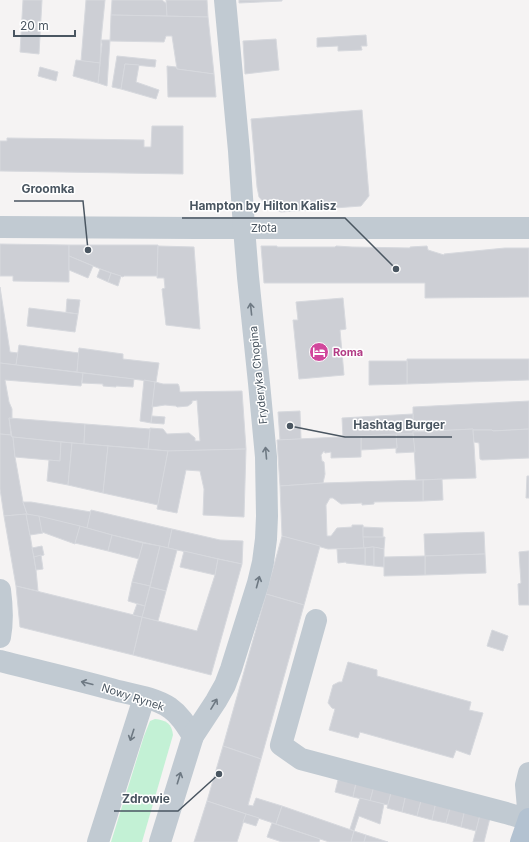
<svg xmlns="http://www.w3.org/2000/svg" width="529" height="842" font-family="Inter,sans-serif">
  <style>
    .grass { fill: #c3f1d5 }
    .building { fill: #cdcfd5; stroke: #d7d9de }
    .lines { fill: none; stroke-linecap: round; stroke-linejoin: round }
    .minor { stroke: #c1cad2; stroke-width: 22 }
    .major { stroke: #b3c2d1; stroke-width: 22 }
    .oneway { stroke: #6e7983 }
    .labels { text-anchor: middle; stroke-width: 3; stroke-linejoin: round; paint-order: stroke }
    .street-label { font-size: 11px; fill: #4a5661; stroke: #fff }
    .hotel-label { font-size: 11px; font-weight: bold; fill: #b23c85; stroke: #fff; text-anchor: start }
    .leader { fill: none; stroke: #4a5661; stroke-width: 1.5 }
    .callout-dot { fill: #4a5661; stroke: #fff; stroke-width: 1.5 }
    .callout-label { font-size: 12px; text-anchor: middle; font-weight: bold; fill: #4a5661; stroke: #fff; stroke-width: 3; stroke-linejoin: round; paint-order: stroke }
  </style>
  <rect width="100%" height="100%" fill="#f5f3f3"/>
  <path class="grass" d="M155,719C166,720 172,724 173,735L142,842H111L144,736L150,721Z"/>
  <g class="building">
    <polygon points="23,0 42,0 39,54 20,52"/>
    <polygon points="86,0 105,0 101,40 100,63 81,61"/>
    <polygon points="112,0 162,0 167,4 167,16 111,15"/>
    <polygon points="166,0 207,0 208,17 167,16"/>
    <polygon points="239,0 282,0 282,1 239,3"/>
    <polygon points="111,15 208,17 214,74 177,69 172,36 166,36 164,42 110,41"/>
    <polygon points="366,35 367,46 361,46 362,50 338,51 338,46 317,47 317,38"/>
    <polygon points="276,39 279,70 245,74 243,41"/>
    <polygon points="101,40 110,40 107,86 98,83 102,44"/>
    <polygon points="117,56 156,60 155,67 125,64 121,89 112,87"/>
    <polygon points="76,60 100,63 98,83 73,76"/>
    <polygon points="125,64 139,65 136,82 159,90 156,99 121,89"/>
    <polygon points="167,66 176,67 177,69 214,74 216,97 168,97"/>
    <polygon points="40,67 58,72 56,81 38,76"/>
    <polygon points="362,110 369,196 361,206 281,212 270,208 266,205 259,197 257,187 251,119"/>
    <polygon points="152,126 183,126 183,174 0,171 0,141 7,141 7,138 144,140 144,147 151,147"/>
    <polygon points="0,244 69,245 69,282 13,281 13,276 0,276"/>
    <polygon points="69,245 158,245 158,276 124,276 123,277 103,270 69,256"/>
    <polygon points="158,246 194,247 200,329 166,325 162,289 165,288 164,278 157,278"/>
    <polygon points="261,246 277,246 277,247 335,247 336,246 352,247 410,248 410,247 427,246 428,250 444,255 444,254 505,248 529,248 529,297 425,298 425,283 264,283"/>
    <polygon points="69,256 93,266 88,278 69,270"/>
    <polygon points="100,269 111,273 108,282 97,277"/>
    <polygon points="111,273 121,276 118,286 108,282"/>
    <polygon points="0,287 10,352 18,353 16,365 0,363"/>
    <polygon points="343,298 346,329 340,330 344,375 299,379 293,320 298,320 296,302"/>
    <polygon points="67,299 80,300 78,314 66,312"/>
    <polygon points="29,308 78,314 75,332 27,326"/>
    <polygon points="19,345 79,353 77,372 16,365"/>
    <polygon points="79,348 123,354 123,359 159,363 156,382 77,372"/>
    <polygon points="407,359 529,359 529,380 407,384"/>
    <polygon points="369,361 407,361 407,384 369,385"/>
    <polygon points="0,363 83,373 81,386 5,380 9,402 12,409 12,419 9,418 11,435 0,434"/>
    <polygon points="83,373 134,379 133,387 116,386 116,387 103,386 103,384 82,383"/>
    <polygon points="144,380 155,382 151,423 140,421"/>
    <polygon points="155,382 163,384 178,384 179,386 180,392 242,391 246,449 168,451 148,449 150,428 163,429 167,434 189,433 195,438 195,441 200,441 197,400 192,401 192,403 188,406 177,407 176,406 165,405 152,407"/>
    <polygon points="529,401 529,429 493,431 492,430 473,430 473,429 413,432 413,407"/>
    <polygon points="300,411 301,439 280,440 278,412"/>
    <polygon points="413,414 413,434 343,437 342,418"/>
    <polygon points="152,416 165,417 164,424 151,423"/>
    <polygon points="9,418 85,424 84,444 12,437"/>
    <polygon points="85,424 150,429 148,449 84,444"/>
    <polygon points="473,429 476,478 416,480 413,432"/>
    <polygon points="529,429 529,458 482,460 480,459 479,443 474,442 473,430 492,430 493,431"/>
    <polygon points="0,434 11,435 12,437 13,437 15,457 23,502 27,514 4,516 0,489"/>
    <polygon points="396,434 413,434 415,452 396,453 396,448 397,448"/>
    <polygon points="396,434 397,448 361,450 361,436"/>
    <polygon points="361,436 361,457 331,458 331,452 325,453 324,451 321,455 322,461 324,462 325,474 323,483 280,486 277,440"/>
    <polygon points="13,437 61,442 60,461 15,457"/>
    <polygon points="61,442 72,443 68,485 47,481 49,460 60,461"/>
    <polygon points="72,443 108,446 103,493 68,485"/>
    <polygon points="108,446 168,451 158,505 103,493"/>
    <polygon points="246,449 244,517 203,515 204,489 200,471 186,470 177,513 157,509 168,451"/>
    <polygon points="527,476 529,476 529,498 526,498"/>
    <polygon points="442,479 443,500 423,501 423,480"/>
    <polygon points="423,480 423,501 374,502 374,504 362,505 362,503 341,504 333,498 330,498 326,505 327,536 331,536 337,528 352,527 352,525 363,525 364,548 328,549 282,536 280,486 323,483"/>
    <polygon points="23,502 31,502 91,512 87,528 27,514"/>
    <polygon points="91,510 172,529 168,548 112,535 87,528"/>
    <polygon points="26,514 30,535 36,570 38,591 16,586 4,516"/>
    <polygon points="26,514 39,516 43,533 30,535"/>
    <polygon points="39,516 80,526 75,544 42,532"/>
    <polygon points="80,526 112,535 108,551 75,543"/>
    <polygon points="363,527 383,528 383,538 363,537"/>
    <polygon points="172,529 220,540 243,541 242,564 168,548"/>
    <polygon points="484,532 485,554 425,556 424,534"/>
    <polygon points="112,535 143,543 139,559 108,551"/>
    <polygon points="282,536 320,546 304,605 266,594"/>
    <polygon points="363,537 385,537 384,549 372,547 364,548"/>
    <polygon points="143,543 160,546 150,586 132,582"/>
    <polygon points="42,546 44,555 34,557 32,548"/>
    <polygon points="160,546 177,550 166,591 150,587"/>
    <polygon points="372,547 374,547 374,566 365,565 365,548"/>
    <polygon points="374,547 384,549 384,567 374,566"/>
    <polygon points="364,548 365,548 365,565 346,563 346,562 338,563 337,549"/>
    <polygon points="184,551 218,559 215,575 180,567"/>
    <polygon points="528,551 529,551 529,605 519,605 518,584 521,583 519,552"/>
    <polygon points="485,554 486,573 425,575 425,556"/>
    <polygon points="41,555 43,569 36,570 34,557"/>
    <polygon points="425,556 425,575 384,576 384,557"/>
    <polygon points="218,559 242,564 211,675 133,655 142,617 197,631 215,575"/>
    <polygon points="132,582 150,586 145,606 128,601"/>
    <polygon points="16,586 142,617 133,655 20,627"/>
    <polygon points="150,587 166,591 158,621 142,617"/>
    <polygon points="266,594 304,605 261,759 223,746"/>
    <polygon points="137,604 145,606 142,617 133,615"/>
    <polygon points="492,630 508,636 503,651 487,646"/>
    <polygon points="348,662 377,670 377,676 471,702 469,710 483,713 470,755 456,750 453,758 360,732 358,738 329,730 335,709 332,708 328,703 333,685 339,682 342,682"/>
    <polygon points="223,746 261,759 248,805 253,806 256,798 282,806 276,824 207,801"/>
    <polygon points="338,780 356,782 353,797 335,792"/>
    <polygon points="356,784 374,786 370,801 353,797"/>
    <polygon points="374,786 391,793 388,805 370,801"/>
    <polygon points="391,793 406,794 402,812 387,808"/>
    <polygon points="406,794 421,801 417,816 402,812"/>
    <polygon points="360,798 384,804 380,824 359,816 354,831 350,829"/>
    <polygon points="207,801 246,814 237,842 194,842"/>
    <polygon points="421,801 436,802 432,820 417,816"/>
    <polygon points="436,802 450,808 446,823 432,820"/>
    <polygon points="282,806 354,831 351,842 329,842 276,824"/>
    <polygon points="450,808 465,809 461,827 446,823"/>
    <polygon points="465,809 480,815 476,831 461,827"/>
    <polygon points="246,814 259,818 256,826 243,822"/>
    <polygon points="480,815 490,818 484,842 473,842"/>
    <polygon points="272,823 320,839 319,842 282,842 267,837"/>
    <polygon points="354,831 366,835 364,842 351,842"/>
    <polygon points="366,835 388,842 364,842"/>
  </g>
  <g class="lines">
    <g class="minor">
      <polyline points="0,227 197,228 529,228"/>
      <path d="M0,590C2,605 3,621 0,637"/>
      <polyline points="316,620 281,745 301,759 506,813 529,820 526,785 529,773"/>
      <path d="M0,661C39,671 79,680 118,691C135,695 155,698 170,708C180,715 186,725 193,736"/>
      <polyline points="98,842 144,698"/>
      <polyline points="160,842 193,736 216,701 225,685 231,669 258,583 263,562 266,539 267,516 266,457 259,383 248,277 244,228 239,151 225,0"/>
    </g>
    <polyline class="major" points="521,842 529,819"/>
  </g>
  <defs><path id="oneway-shaft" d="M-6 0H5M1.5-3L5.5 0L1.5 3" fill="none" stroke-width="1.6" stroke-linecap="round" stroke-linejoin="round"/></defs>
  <g class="oneway">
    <use href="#oneway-shaft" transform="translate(251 309) rotate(-96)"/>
    <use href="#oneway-shaft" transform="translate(266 453) rotate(-95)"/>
    <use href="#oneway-shaft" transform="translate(258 582) rotate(-75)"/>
    <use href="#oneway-shaft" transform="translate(87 683) rotate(-166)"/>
    <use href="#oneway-shaft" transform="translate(214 704) rotate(-59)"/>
    <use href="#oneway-shaft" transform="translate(132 735) rotate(108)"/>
    <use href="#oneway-shaft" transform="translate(179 778) rotate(-73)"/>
  </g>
  <defs>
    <g id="hotel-disc" transform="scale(1)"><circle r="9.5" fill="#d1479c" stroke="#fff"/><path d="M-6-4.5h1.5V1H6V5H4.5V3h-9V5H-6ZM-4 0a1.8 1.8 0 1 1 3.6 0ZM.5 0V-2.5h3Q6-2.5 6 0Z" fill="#fff"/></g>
  </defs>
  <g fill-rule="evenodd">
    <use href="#hotel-disc" x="319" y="352"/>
  </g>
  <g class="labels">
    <g class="street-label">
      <text x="264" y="232">Złota</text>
      <text transform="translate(258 375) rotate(-96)" y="4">Fryderyka Chopina</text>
      <text transform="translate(133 697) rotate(18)" y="4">Nowy Rynek</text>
    </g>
    <g class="hotel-label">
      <text x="333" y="356">Roma</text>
    </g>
  </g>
  <path class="leader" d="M88 250L83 201H14M396 269L345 218H182M290 426L345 437H452M219 774L178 811H114"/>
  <g class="callout-dot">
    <circle cx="88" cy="250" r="4"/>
    <circle cx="396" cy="269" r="4"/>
    <circle cx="290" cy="426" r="4"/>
    <circle cx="219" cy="774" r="4"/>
  </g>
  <g class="callout-label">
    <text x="48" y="193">Groomka</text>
    <text x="263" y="210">Hampton by Hilton Kalisz</text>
    <text x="399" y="429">Hashtag Burger</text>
    <text x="146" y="803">Zdrowie</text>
  </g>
  <path d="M14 30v6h61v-6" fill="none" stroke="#4a5661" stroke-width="2"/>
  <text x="20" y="30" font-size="12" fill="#4a5661" stroke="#ffffff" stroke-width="3" paint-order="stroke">20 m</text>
</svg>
